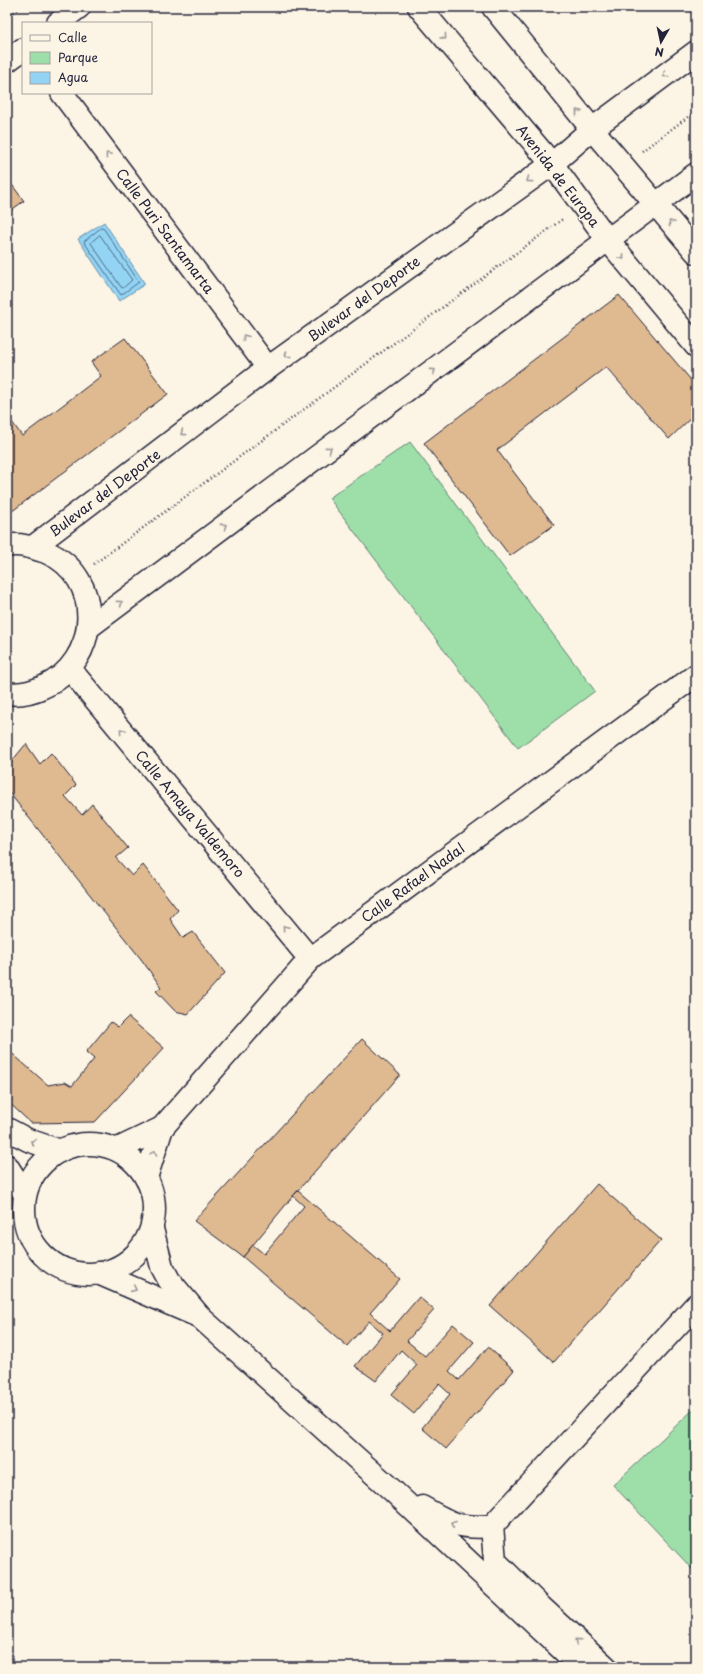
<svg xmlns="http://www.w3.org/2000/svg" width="703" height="1674" font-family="'Playpen Sans',sans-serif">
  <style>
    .green { fill: #9edfa9; stroke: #608072 }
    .water { fill: #93d4f4; stroke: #668daa }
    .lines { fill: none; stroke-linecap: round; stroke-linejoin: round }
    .shore { stroke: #4f6985; stroke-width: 1 }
    .building { fill: #dfb990; stroke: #22223b }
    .minor-casing { stroke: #22223b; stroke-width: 25 }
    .path { stroke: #22223b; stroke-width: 2.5; stroke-dasharray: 1 3; stroke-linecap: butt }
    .minor { stroke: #fcf5e5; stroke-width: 22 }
    .oneway { stroke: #9a9698 }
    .labels { text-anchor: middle; stroke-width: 3; stroke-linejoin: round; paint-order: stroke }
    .street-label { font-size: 14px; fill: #22223b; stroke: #fcf5e5 }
  </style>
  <rect width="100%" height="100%" fill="#fcf5e5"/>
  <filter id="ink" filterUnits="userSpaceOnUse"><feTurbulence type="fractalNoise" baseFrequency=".025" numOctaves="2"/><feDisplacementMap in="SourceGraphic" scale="8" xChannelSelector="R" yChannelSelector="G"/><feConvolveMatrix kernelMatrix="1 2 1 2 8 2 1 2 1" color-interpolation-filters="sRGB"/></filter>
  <g filter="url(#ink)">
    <g class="green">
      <polygon points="410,442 595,691 518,748 329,498"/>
      <polygon points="696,1407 696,1573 613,1485"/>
    </g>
    <polygon class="water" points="104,222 145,284 119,301 78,239"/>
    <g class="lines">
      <g class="shore">
        <polygon points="101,228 104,229 139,282 121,295 84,242"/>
        <polygon points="100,235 132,280 123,288 121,287 91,243"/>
      </g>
    </g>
    <g class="building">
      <polygon points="7,178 24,201 7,213"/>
      <polygon points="619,295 696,386 696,413 669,439 606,367 497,450 554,525 510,556 424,443"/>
      <polygon points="125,338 168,394 7,515 7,415 22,436 101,376 91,362"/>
      <polygon points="26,744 40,764 51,753 76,785 65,796 82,815 92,804 128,848 116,858 132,876 143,865 178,910 170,919 183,938 193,932 225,973 188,1014 175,1011 156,991 161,987 141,959 7,790 7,767"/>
      <polygon points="128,1017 164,1048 95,1122 31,1123 7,1101 7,1049 48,1085 65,1082 72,1086 94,1059 86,1052 111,1022 118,1027"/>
      <polygon points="362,1039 400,1075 293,1196 243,1257 194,1221"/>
      <polygon points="597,1184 661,1240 554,1362 490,1306"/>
      <polygon points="298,1191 400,1279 370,1313 390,1331 419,1297 434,1310 407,1341 425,1356 453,1324 474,1342 449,1371 459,1380 488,1347 514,1370 446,1449 422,1428 450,1394 439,1384 414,1414 391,1395 417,1365 401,1350 376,1381 355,1366 383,1333 369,1321 347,1346 243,1257 253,1245 264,1254 304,1206 293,1196"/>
    </g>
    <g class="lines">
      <g class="minor-casing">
        <g id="minor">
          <polyline points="419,7 552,164 608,240 696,346"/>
          <polyline points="493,7 592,129 696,252"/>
          <polyline points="58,23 79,7"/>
          <polyline points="7,61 23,49"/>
          <polyline points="62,93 268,368"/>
          <path d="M7,546C20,543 34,548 46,552C106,577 100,663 43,687C32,692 19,695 7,693"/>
          <polyline points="33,547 268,368 552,164 592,129 696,52"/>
          <polyline points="89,627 696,174"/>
          <polyline points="70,669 310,959"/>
          <polyline points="7,1129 28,1140 60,1151"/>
          <circle cx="89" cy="1209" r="65"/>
          <polyline points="118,1149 162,1128"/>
          <polyline points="7,1166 24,1193"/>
          <polyline points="146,1178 162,1128 310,959 696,675"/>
          <polyline points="152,1229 162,1267 169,1280 202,1319 393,1491 581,1667"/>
          <polyline points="98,1273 198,1316"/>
          <path d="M422,1507C450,1523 459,1529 492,1526L696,1305"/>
          <polyline points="492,1526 495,1561 540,1606 606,1667"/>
        </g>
      </g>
      <g class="path">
        <polyline points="7,17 21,7"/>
        <polyline points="642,151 696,111"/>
        <polyline points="94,564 564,218"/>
      </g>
      <use href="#minor" class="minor"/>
    </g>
    <defs><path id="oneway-chevron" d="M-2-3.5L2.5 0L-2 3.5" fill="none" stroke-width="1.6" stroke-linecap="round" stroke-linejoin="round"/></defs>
    <g class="oneway">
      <use href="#oneway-chevron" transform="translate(444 37) rotate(50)"/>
      <use href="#oneway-chevron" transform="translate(665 75) rotate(143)"/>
      <use href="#oneway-chevron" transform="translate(578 112) rotate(-129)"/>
      <use href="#oneway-chevron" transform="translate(108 155) rotate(-127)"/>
      <use href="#oneway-chevron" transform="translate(529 180) rotate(144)"/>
      <use href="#oneway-chevron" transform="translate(671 223) rotate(-130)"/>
      <use href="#oneway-chevron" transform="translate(622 257) rotate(50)"/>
      <use href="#oneway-chevron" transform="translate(245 337) rotate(-127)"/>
      <use href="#oneway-chevron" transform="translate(287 355) rotate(144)"/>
      <use href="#oneway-chevron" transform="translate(433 371) rotate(-37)"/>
      <use href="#oneway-chevron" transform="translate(183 433) rotate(143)"/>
      <use href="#oneway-chevron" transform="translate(329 449) rotate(-37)"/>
      <use href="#oneway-chevron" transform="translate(224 526) rotate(-37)"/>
      <use href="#oneway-chevron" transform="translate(120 603) rotate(-37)"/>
      <use href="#oneway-chevron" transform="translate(122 731) rotate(-130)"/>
      <use href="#oneway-chevron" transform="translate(285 928) rotate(-130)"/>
      <use href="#oneway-chevron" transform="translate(33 1142) rotate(-160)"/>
      <use href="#oneway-chevron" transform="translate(154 1153) rotate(-72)"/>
      <use href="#oneway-chevron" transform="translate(134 1289) rotate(24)"/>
      <use href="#oneway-chevron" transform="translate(453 1524) rotate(-158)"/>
      <use href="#oneway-chevron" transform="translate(577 1641) rotate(-138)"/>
    </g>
  </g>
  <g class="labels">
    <g class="street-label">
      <text transform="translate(558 176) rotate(52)" y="5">Avenida de Europa</text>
      <text transform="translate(165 231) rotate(53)" y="5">Calle Puri Santamarta</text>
      <text transform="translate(364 299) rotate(-36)" y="5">Bulevar del Deporte</text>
      <text transform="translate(105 493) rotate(-37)" y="5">Bulevar del Deporte</text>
      <text transform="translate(190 814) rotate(50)" y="5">Calle Amaya Valdemoro</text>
      <text transform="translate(413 883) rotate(-36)" y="5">Calle Rafael Nadal</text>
    </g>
  </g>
  <rect width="703" height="1674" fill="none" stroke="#fcf5e5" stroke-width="24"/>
  <rect x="12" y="12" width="679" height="1650" fill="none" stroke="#22223b" stroke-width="1.5" filter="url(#ink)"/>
  <rect x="22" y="22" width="130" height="72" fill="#fcf5e5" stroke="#a5a1a1"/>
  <rect x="30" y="35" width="20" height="6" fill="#fcf5e5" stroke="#a5a1a1"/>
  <text x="58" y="42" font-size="12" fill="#22223b">Calle</text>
  <rect x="30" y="52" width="20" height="12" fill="#9edfa9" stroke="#a5a1a1"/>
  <text x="58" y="62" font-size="12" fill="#22223b">Parque</text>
  <rect x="30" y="72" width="20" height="12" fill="#93d4f4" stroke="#a5a1a1"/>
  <text x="58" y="82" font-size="12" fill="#22223b">Agua</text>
  <g transform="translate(661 42) rotate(189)" stroke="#fcf5e5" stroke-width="3" paint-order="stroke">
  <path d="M0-3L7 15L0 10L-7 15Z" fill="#22223b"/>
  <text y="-6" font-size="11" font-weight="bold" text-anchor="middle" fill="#22223b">N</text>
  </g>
</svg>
